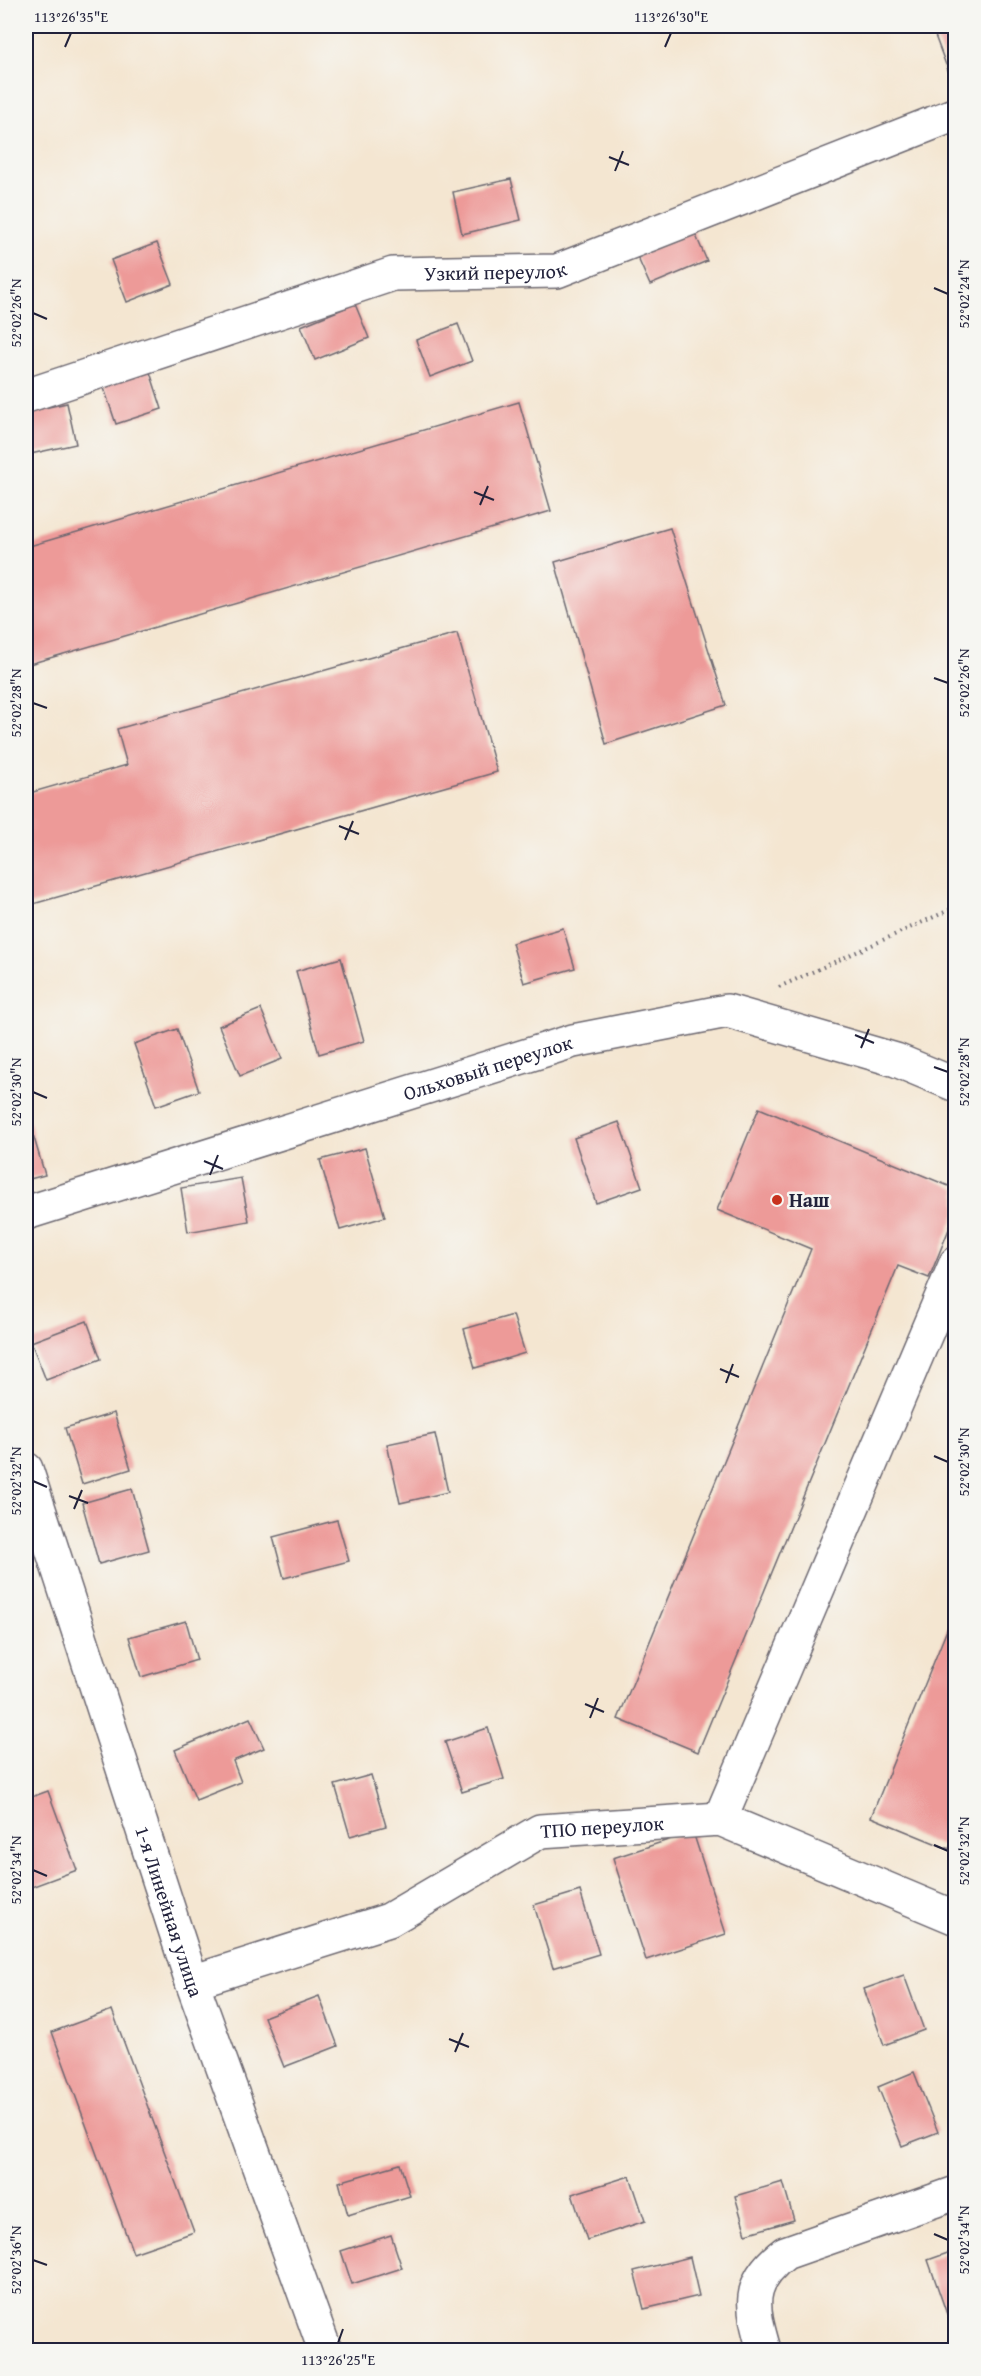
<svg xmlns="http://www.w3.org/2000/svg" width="981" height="2376" font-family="'Gentium Book Plus',serif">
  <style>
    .building { fill: #ed9a98 }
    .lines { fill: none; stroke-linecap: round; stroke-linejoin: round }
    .minor-casing { stroke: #6c6770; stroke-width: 36 }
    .path { stroke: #6c6770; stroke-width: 4; stroke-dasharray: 1.5 4.5; stroke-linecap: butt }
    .minor { stroke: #fff; stroke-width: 33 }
    .ticks { fill: none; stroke: #22223b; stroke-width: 2 }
    .poi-dot { fill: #c8321e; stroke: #f6f6f2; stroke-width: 2 }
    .labels { text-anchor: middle; stroke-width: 5; stroke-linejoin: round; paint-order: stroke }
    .street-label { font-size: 20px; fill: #22223b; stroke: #f6f6f2 }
    .poi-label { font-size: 20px; font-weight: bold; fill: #22223b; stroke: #f6f6f2; text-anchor: start }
    .neatline { fill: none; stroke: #22223b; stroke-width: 2 }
    .ticks-label { font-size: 15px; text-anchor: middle; fill: #22223b }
  </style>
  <rect width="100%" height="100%" fill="#f6f6f2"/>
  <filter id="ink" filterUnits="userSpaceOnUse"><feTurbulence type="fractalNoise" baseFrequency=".0167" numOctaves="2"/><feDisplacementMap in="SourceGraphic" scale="12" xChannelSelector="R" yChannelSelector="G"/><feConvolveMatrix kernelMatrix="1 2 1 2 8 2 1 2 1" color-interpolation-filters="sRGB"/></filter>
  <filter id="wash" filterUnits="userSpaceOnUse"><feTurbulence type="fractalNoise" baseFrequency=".008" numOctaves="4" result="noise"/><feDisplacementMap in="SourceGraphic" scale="24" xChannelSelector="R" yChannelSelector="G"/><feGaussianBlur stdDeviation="1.35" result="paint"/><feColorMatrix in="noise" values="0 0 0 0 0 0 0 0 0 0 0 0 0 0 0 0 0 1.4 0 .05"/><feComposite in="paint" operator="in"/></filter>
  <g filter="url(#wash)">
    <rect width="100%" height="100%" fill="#f4e6d1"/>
    <g id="blocks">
      <g class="building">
        <polygon points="954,26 956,26 955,89 934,33"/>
        <polygon points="511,179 521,220 462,234 453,192"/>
        <polygon points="694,231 707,261 650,285 637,256"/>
        <polygon points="157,243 173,284 127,302 111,260"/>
        <polygon points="355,304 369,338 315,360 301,326"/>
        <polygon points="458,324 472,361 430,377 416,340"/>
        <polygon points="149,369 162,409 116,424 103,385"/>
        <polygon points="519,402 551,511 26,665 26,547"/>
        <polygon points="67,403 76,444 26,455 26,412"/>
        <polygon points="670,528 726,705 606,744 555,562"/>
        <polygon points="457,633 497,772 26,906 26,794 127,765 117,729"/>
        <polygon points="563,928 575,968 524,983 512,943"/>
        <polygon points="341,958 364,1041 319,1054 296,971"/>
        <polygon points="261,1009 282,1059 240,1076 219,1026"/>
        <polygon points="177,1029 199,1091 156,1106 134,1044"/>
        <polygon points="759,1108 956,1189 956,1212 929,1278 898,1266 698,1752 618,1719 811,1249 717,1210"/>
        <polygon points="29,1121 45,1175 26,1180 26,1122"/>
        <polygon points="619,1122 642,1187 596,1203 574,1138"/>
        <polygon points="365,1148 385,1217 340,1230 320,1160"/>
        <polygon points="241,1178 249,1221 188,1232 181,1188"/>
        <polygon points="513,1315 525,1353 475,1368 464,1329"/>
        <polygon points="87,1321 101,1359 46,1380 31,1342"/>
        <polygon points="114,1413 131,1469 82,1484 65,1428"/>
        <polygon points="435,1434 448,1492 400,1503 387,1444"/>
        <polygon points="132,1489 149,1550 99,1564 82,1503"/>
        <polygon points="337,1520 349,1561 284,1578 273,1537"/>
        <polygon points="955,1610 956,1832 949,1849 871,1817"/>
        <polygon points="186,1621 197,1660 141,1677 129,1637"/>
        <polygon points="250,1718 264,1748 233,1761 241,1782 196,1800 175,1750"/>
        <polygon points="488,1728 504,1779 462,1792 445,1742"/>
        <polygon points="371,1775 386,1826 350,1836 335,1785"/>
        <polygon points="48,1791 77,1870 26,1889 26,1799"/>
        <polygon points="693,1832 726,1934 646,1960 613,1858"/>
        <polygon points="580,1891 599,1954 553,1968 534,1905"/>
        <polygon points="904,1975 924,2030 884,2045 864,1989"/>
        <polygon points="319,1996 338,2046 284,2067 264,2017"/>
        <polygon points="112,2010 194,2232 133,2253 52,2032"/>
        <polygon points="914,2072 938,2132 902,2146 878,2087"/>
        <polygon points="400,2164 410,2196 348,2215 339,2182"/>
        <polygon points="630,2176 645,2221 587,2240 572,2194"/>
        <polygon points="783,2182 794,2220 746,2234 735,2196"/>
        <polygon points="391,2235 402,2268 352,2284 341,2251"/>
        <polygon points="956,2250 956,2337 955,2337 928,2260"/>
        <polygon points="690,2257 699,2296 644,2309 634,2271"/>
      </g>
    </g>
  </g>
  <g filter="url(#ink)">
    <use href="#blocks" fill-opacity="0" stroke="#6c6770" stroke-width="1.5"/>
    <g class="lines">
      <g class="minor-casing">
        <g id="minor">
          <path id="s1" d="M26,396L393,274L557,271L956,114"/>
          <path id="s2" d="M26,1213L573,1041L727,1011L896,1060L956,1085"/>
          <path id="s3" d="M26,1469L192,1982L325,2350"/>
          <polyline points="720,1819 956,1263"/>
          <path id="s4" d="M192,1982L389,1920L540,1831L720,1819L956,1918"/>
          <path d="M764,2350C752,2308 745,2283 785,2253L956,2193"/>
        </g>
      </g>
      <polyline class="path" points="779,987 956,907"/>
      <use href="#minor" class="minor"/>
    </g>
  </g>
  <path class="ticks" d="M65,47L71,33M665,47L671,33M609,157L629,165M615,171L623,151M934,288L948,294M33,313L47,319M474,492L494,500M480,505L488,486M934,678L948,683M33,703L47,708M339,826L359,834M345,840L353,821M855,1035L874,1043M861,1048L869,1029M934,1067L948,1072M33,1092L47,1098M204,1161L223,1169M210,1175L218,1155M720,1369L739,1377M726,1383L733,1364M934,1456L948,1462M33,1481L47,1487M69,1496L88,1503M74,1509L82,1490M585,1704L604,1712M590,1718L598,1698M934,1845L948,1851M33,1870L47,1876M449,2039L469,2047M455,2052L463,2033M934,2234L948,2240M33,2260L47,2265M338,2343L343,2329"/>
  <circle class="poi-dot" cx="777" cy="1200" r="6"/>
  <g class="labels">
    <g class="street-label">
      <text dy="7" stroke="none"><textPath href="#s1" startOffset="489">Узкий переулок</textPath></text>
      <text dy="7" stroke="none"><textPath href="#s2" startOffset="484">Ольховый переулок</textPath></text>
      <text dy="7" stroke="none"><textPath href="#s4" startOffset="444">ТПО переулок</textPath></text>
      <text dy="7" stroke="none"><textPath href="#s3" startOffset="465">1-я Линейная улица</textPath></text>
    </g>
    <g class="poi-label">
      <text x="789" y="1207">Наш</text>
    </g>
  </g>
  <rect width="981" height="2376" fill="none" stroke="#f6f6f2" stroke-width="66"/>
  <rect x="33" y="33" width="915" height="2310" class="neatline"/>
  <g class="ticks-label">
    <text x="71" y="22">113°26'35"E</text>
    <text x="671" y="22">113°26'30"E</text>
    <text transform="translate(964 294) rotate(-90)" y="5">52°02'24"N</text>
    <text transform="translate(16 313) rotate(-90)" y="5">52°02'26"N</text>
    <text transform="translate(964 683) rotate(-90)" y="5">52°02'26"N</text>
    <text transform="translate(16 703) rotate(-90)" y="5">52°02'28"N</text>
    <text transform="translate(964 1072) rotate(-90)" y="5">52°02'28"N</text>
    <text transform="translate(16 1092) rotate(-90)" y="5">52°02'30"N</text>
    <text transform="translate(964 1462) rotate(-90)" y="5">52°02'30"N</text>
    <text transform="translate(16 1481) rotate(-90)" y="5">52°02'32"N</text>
    <text transform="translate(964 1851) rotate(-90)" y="5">52°02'32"N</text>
    <text transform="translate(16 1870) rotate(-90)" y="5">52°02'34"N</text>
    <text transform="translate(964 2240) rotate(-90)" y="5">52°02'34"N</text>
    <text transform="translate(16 2260) rotate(-90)" y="5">52°02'36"N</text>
    <text x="338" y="2365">113°26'25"E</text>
  </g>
</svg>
